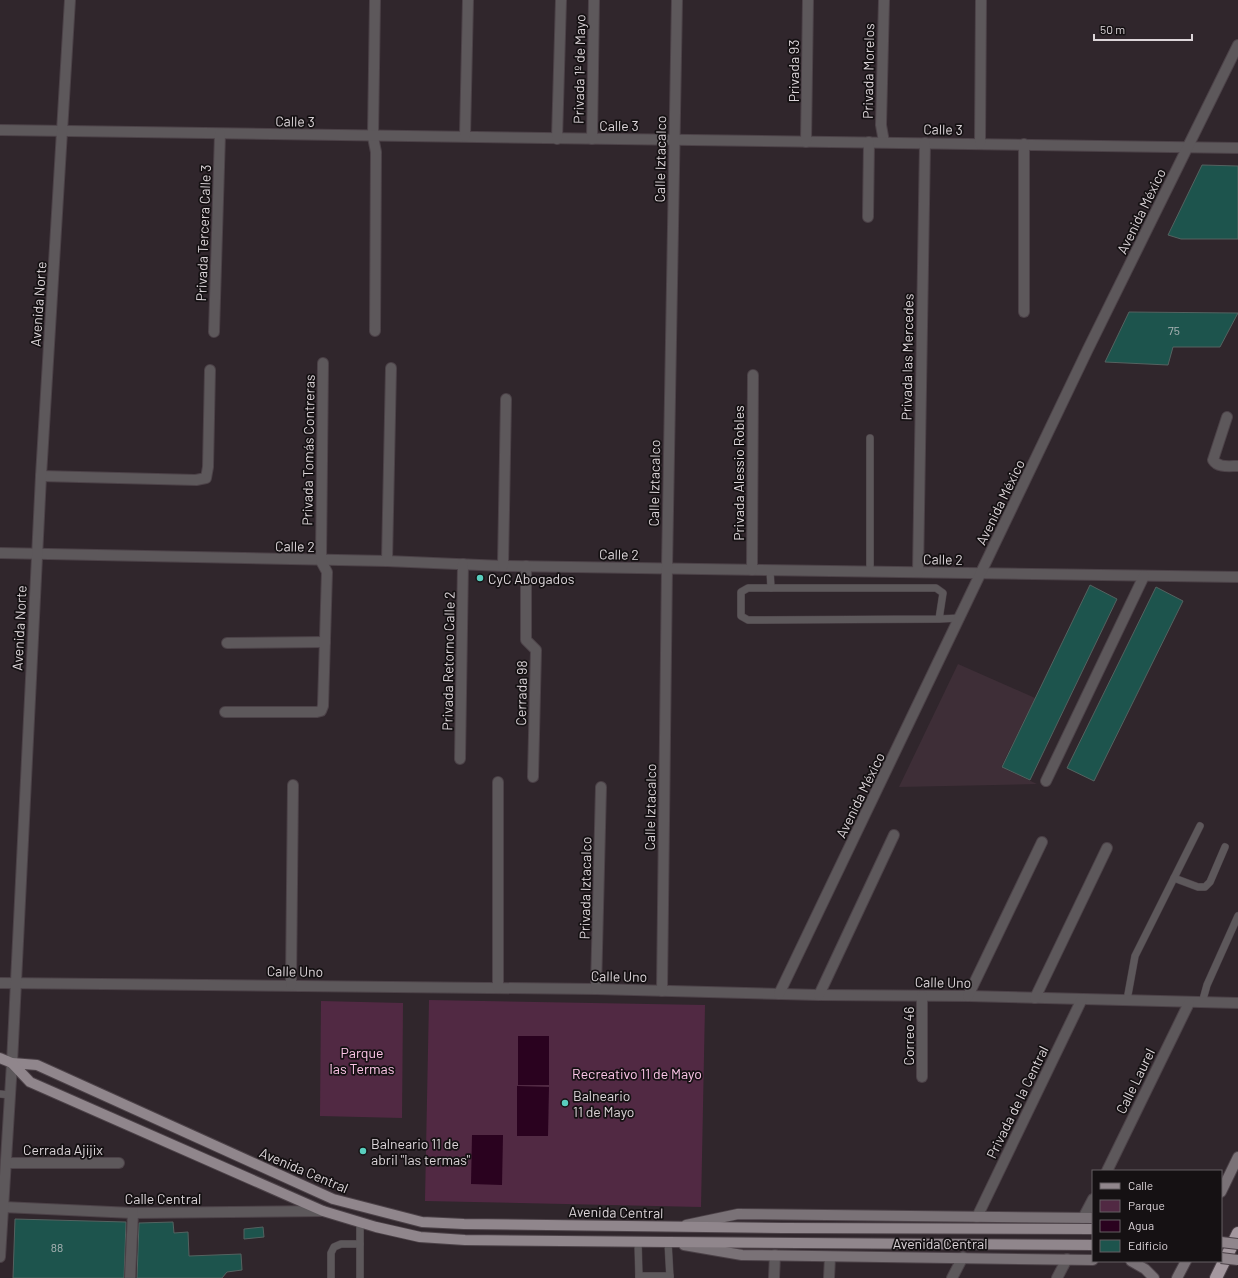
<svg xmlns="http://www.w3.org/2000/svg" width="1238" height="1278" viewBox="0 0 1238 1278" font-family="Barlow,sans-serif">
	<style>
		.built { fill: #3e2e37 }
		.green { fill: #512943 }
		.water { fill: #2a021f }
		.building { fill: #1d544d; stroke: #546260 }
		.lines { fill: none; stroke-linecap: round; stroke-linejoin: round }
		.lane-casing { stroke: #4c4248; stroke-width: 8 }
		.street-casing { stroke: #4c4248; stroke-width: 12 }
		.secondary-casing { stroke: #4c4248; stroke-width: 12 }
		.primary-casing { stroke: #4c4248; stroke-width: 12 }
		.highway-casing { stroke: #4c4248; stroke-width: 14 }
		.lane { stroke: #5d585b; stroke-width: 7 }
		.street { stroke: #5d585b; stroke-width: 10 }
		.secondary { stroke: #7a7277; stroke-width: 10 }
		.primary { stroke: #90868c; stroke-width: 10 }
		.highway { stroke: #a4989f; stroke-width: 12 }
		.primary-bridge-casing { stroke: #4c4248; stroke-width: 12; stroke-linecap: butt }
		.primary-bridge { stroke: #90868c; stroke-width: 10 }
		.poi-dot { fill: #59cebe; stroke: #151113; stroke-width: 1.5 }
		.labels { text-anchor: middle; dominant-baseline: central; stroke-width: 3.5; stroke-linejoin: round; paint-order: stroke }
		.number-label { font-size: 12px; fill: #acb5b6 }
		.street-label { font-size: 14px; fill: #dcd5d9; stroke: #151113 }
		.poi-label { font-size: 14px; fill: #dcd5d9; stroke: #151113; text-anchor: start }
		.park-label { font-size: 14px; fill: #fcc5e7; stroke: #151113 }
	</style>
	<rect width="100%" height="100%" fill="#30262c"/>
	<path class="built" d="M 958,664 L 1035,698 L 1001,767 L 1037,784 L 899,787 Z"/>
	<g class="green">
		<path d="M 429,1000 L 705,1005 L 701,1207 L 425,1201 Z"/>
		<path d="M 321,1001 L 403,1003 L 402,1118 L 320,1116 Z"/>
	</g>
	<g class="water">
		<rect x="518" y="1036" width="31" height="49"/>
		<path d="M 517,1086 L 549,1087 L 548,1136 L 517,1136 Z"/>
		<path d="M 472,1135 L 503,1135 L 502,1185 L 471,1184 Z"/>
	</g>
	<g class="building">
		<path d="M 1202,165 L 1238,166 L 1238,239 L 1181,239 L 1168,235 Z"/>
		<path d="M 1129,312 L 1238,313 L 1220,347 L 1173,347 L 1168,365 L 1105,362 Z"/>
		<path d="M 1090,585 L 1117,599 L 1030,780 L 1002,767 Z"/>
		<path d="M 1156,587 L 1183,601 L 1094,781 L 1067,768 Z"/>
		<path d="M 15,1219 L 126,1222 L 124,1278 L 13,1278 Z"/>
		<path d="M 173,1222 L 174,1233 L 188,1232 L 189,1256 L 241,1254 L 242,1270 L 227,1272 L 222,1278 L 137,1278 L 139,1223 Z"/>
		<path d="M 263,1227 L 264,1237 L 244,1239 L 244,1229 Z"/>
	</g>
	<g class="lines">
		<defs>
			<g id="lane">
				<path d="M 770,570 L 771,588"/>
				<path d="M 870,572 L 870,438"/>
				<path d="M 939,619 L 943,593 L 936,588 L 748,588 L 741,592 L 741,616 L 748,620 L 939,619 L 960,618"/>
				<path d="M 1174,878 L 1198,887 L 1205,887 L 1210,882 L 1225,847"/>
				<path d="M 1127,1000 L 1135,956 L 1200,826"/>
				<path d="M 1202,1003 L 1207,985 L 1238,916"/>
				<path d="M 0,1094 L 10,1095"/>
				<path d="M 638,1242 L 639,1278"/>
				<path d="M 668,1242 L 670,1278"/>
				<path d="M 639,1276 L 670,1276"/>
				<path d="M 331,1278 L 331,1253 L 334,1247 L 341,1244 L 360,1244"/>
				<path d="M 360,1278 L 360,1222"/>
			</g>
			<g id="street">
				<path d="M 375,0 L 373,137 L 376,152 L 375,331"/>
				<path d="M 884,0 L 881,125 L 884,142"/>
				<path d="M 0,130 L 1238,148"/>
				<path d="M 465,136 L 468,0"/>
				<path d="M 557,139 L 561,0"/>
				<path d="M 592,139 L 594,0"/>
				<path d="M 806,142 L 808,0"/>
				<path d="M 980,144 L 981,0"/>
				<path d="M 1024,144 L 1024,312"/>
				<path d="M 868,217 L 869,142"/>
				<path d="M 214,332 L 220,134"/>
				<path d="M 1227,417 L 1213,460 C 1218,468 1229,466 1238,466"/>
				<path d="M 41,476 L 196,480 L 206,478 L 208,467 L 210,370"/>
				<path d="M 0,553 L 387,561 L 503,566 L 1238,577"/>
				<path d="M 387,561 L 391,368"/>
				<path d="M 503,566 L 506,399"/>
				<path d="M 526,566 L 526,640 L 536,650 L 533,777"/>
				<path d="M 752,570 L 753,375"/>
				<path d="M 918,572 L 925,143"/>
				<path d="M 227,643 L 325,642"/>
				<path d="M 225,712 L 317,712 L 321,711 L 323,706 L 327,572 L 321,561 L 323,363"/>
				<path d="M 460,759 L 463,564"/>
				<path d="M 1046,781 L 1144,576"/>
				<path d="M 0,983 L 596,989 L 819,995 L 968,996 L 1238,1003"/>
				<path d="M 291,985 L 293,785"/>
				<path d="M 498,988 L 498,782"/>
				<path d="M 596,989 L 601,787"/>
				<path d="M 662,991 L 667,568 L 677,0"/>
				<path d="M 779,994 L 1088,349 L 1238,45"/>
				<path d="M 819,995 L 894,835"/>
				<path d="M 968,996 L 1042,842"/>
				<path d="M 1035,998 L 1107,848"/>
				<path d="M 922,1077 L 922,996"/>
				<path d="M 6,1163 L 119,1163"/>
				<path d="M 1107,1171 L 1189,1003"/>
				<path d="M 3,1207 L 133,1213 L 323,1211"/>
				<path d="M 977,1217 L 1082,999"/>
				<path d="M 1083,1218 L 1093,1199"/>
				<path d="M 0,1257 L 12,1063 L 41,476 L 70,0"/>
				<path d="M 130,1278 L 133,1213"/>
				<path d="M 774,1278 L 775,1255"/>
				<path d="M 829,1278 L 830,1257"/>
				<path d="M 952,1278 L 963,1257"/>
				<path d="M 1057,1278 L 1067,1259"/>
			</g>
			<g id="secondary">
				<path d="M 1221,1192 L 1238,1157"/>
				<path d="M 686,1225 L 738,1214 L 1093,1218"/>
				<path d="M 684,1245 L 742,1255 L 1093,1260"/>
				<path d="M 1131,1261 L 1145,1269 L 1154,1278"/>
				<path d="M 1177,1278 L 1186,1261"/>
			</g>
			<g id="primary">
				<path d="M 0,1058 L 12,1063 L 37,1065 L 333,1199 L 422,1222 L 464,1224 L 783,1228 L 1093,1229"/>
				<path d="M 12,1063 L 30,1082 L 323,1211 L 376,1227 L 420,1237 L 465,1240 L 668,1242 L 1093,1245"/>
			</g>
			<path id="highway" d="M 1216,1278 L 1238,1233"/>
		</defs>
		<use href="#lane" class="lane-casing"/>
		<use href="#street" class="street-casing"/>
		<use href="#secondary" class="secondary-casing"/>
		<use href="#primary" class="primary-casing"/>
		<use href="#highway" class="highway-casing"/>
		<use href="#lane" class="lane"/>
		<use href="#street" class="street"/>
		<use href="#secondary" class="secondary"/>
		<use href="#primary" class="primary"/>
		<use href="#highway" class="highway"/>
		<defs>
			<g id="primary-bridge">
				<path d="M 1221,1242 L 1238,1244"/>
				<path d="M 1221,1258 L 1238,1260"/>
			</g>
		</defs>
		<use href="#primary-bridge" class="primary-bridge-casing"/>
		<use href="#primary-bridge" class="primary-bridge"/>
	</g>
	<g class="poi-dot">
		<circle cx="480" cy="578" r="4"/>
		<circle cx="565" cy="1103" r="4"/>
		<circle cx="363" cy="1151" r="4"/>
	</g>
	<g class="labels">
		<g class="number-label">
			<text x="1174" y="330">75</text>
			<text x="57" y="1247">88</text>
		</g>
		<g class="street-label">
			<text transform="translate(579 69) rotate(-89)">Privada 1º de Mayo</text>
			<text transform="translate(793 71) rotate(-90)">Privada 93</text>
			<text transform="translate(868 71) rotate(-89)">Privada Morelos</text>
			<text transform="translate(295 121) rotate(1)">Calle 3</text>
			<text x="619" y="125">Calle 3</text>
			<text transform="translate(943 129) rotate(1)">Calle 3</text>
			<text transform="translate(660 159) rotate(-89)">Calle Iztacalco</text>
			<text transform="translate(1141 211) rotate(-64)">Avenida México</text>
			<text transform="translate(203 233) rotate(-88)">Privada Tercera Calle 3</text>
			<text transform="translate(38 304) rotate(-86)">Avenida Norte</text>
			<text transform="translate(907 357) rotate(-89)">Privada las Mercedes</text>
			<text transform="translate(308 450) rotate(-89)">Privada Tomás Contreras</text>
			<text transform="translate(738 473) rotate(-90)">Privada Alessio Robles</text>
			<text transform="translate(654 483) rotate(-89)">Calle Iztacalco</text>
			<text transform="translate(1000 502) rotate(-64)">Avenida México</text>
			<text transform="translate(295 546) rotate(1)">Calle 2</text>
			<text transform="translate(619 554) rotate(1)">Calle 2</text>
			<text transform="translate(943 559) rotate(1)">Calle 2</text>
			<text transform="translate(19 628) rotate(-87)">Avenida Norte</text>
			<text transform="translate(448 661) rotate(-89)">Privada Retorno Calle 2</text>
			<text transform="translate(521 693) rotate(-89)">Cerrada 98</text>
			<text transform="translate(860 795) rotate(-64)">Avenida México</text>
			<text transform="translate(650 807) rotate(-89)">Calle Iztacalco</text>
			<text transform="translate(585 888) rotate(-89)">Privada Iztacalco</text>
			<text transform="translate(295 971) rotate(1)">Calle Uno</text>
			<text transform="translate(619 976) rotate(1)">Calle Uno</text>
			<text transform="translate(943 982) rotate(1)">Calle Uno</text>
			<text transform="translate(908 1036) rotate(-90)">Correo 46</text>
			<text transform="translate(1135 1081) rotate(-64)">Calle Laurel</text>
			<text transform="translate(1017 1102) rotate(-64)">Privada de la Central</text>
			<text x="63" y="1149">Cerrada Ajijix</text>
			<text transform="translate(304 1170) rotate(23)">Avenida Central</text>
			<text x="163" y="1198">Calle Central</text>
			<text transform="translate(616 1212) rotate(1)">Avenida Central</text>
			<text x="940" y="1243">Avenida Central</text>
		</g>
		<g class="poi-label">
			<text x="488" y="578">CyC Abogados</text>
			<text x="573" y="1095">Balneario<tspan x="573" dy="16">11 de Mayo</tspan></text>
			<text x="371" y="1143">Balneario 11 de<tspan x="371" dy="16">abril "las termas"</tspan></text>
		</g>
		<g class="park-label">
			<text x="362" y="1052">Parque<tspan x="362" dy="16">las Termas</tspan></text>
			<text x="637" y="1073">Recreativo 11 de Mayo</text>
		</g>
	</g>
	<rect x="1092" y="1170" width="130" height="92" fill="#151113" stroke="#655f62"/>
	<rect x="1100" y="1183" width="20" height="6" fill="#90868c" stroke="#655f62"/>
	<text x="1128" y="1190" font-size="12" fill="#dcd5d9">Calle</text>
	<rect x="1100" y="1200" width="20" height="12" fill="#512943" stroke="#655f62"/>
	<text x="1128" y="1210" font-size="12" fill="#dcd5d9">Parque</text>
	<rect x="1100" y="1220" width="20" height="12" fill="#2a021f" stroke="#655f62"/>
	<text x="1128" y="1230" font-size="12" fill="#dcd5d9">Agua</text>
	<rect x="1100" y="1240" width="20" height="12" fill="#1d544d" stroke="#655f62"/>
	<text x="1128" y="1250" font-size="12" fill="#dcd5d9">Edificio</text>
	<path d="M1094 34v6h98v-6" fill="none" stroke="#dcd5d9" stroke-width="2"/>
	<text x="1100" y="34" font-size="12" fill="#dcd5d9" stroke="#151113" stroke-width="3" paint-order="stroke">50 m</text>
</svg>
